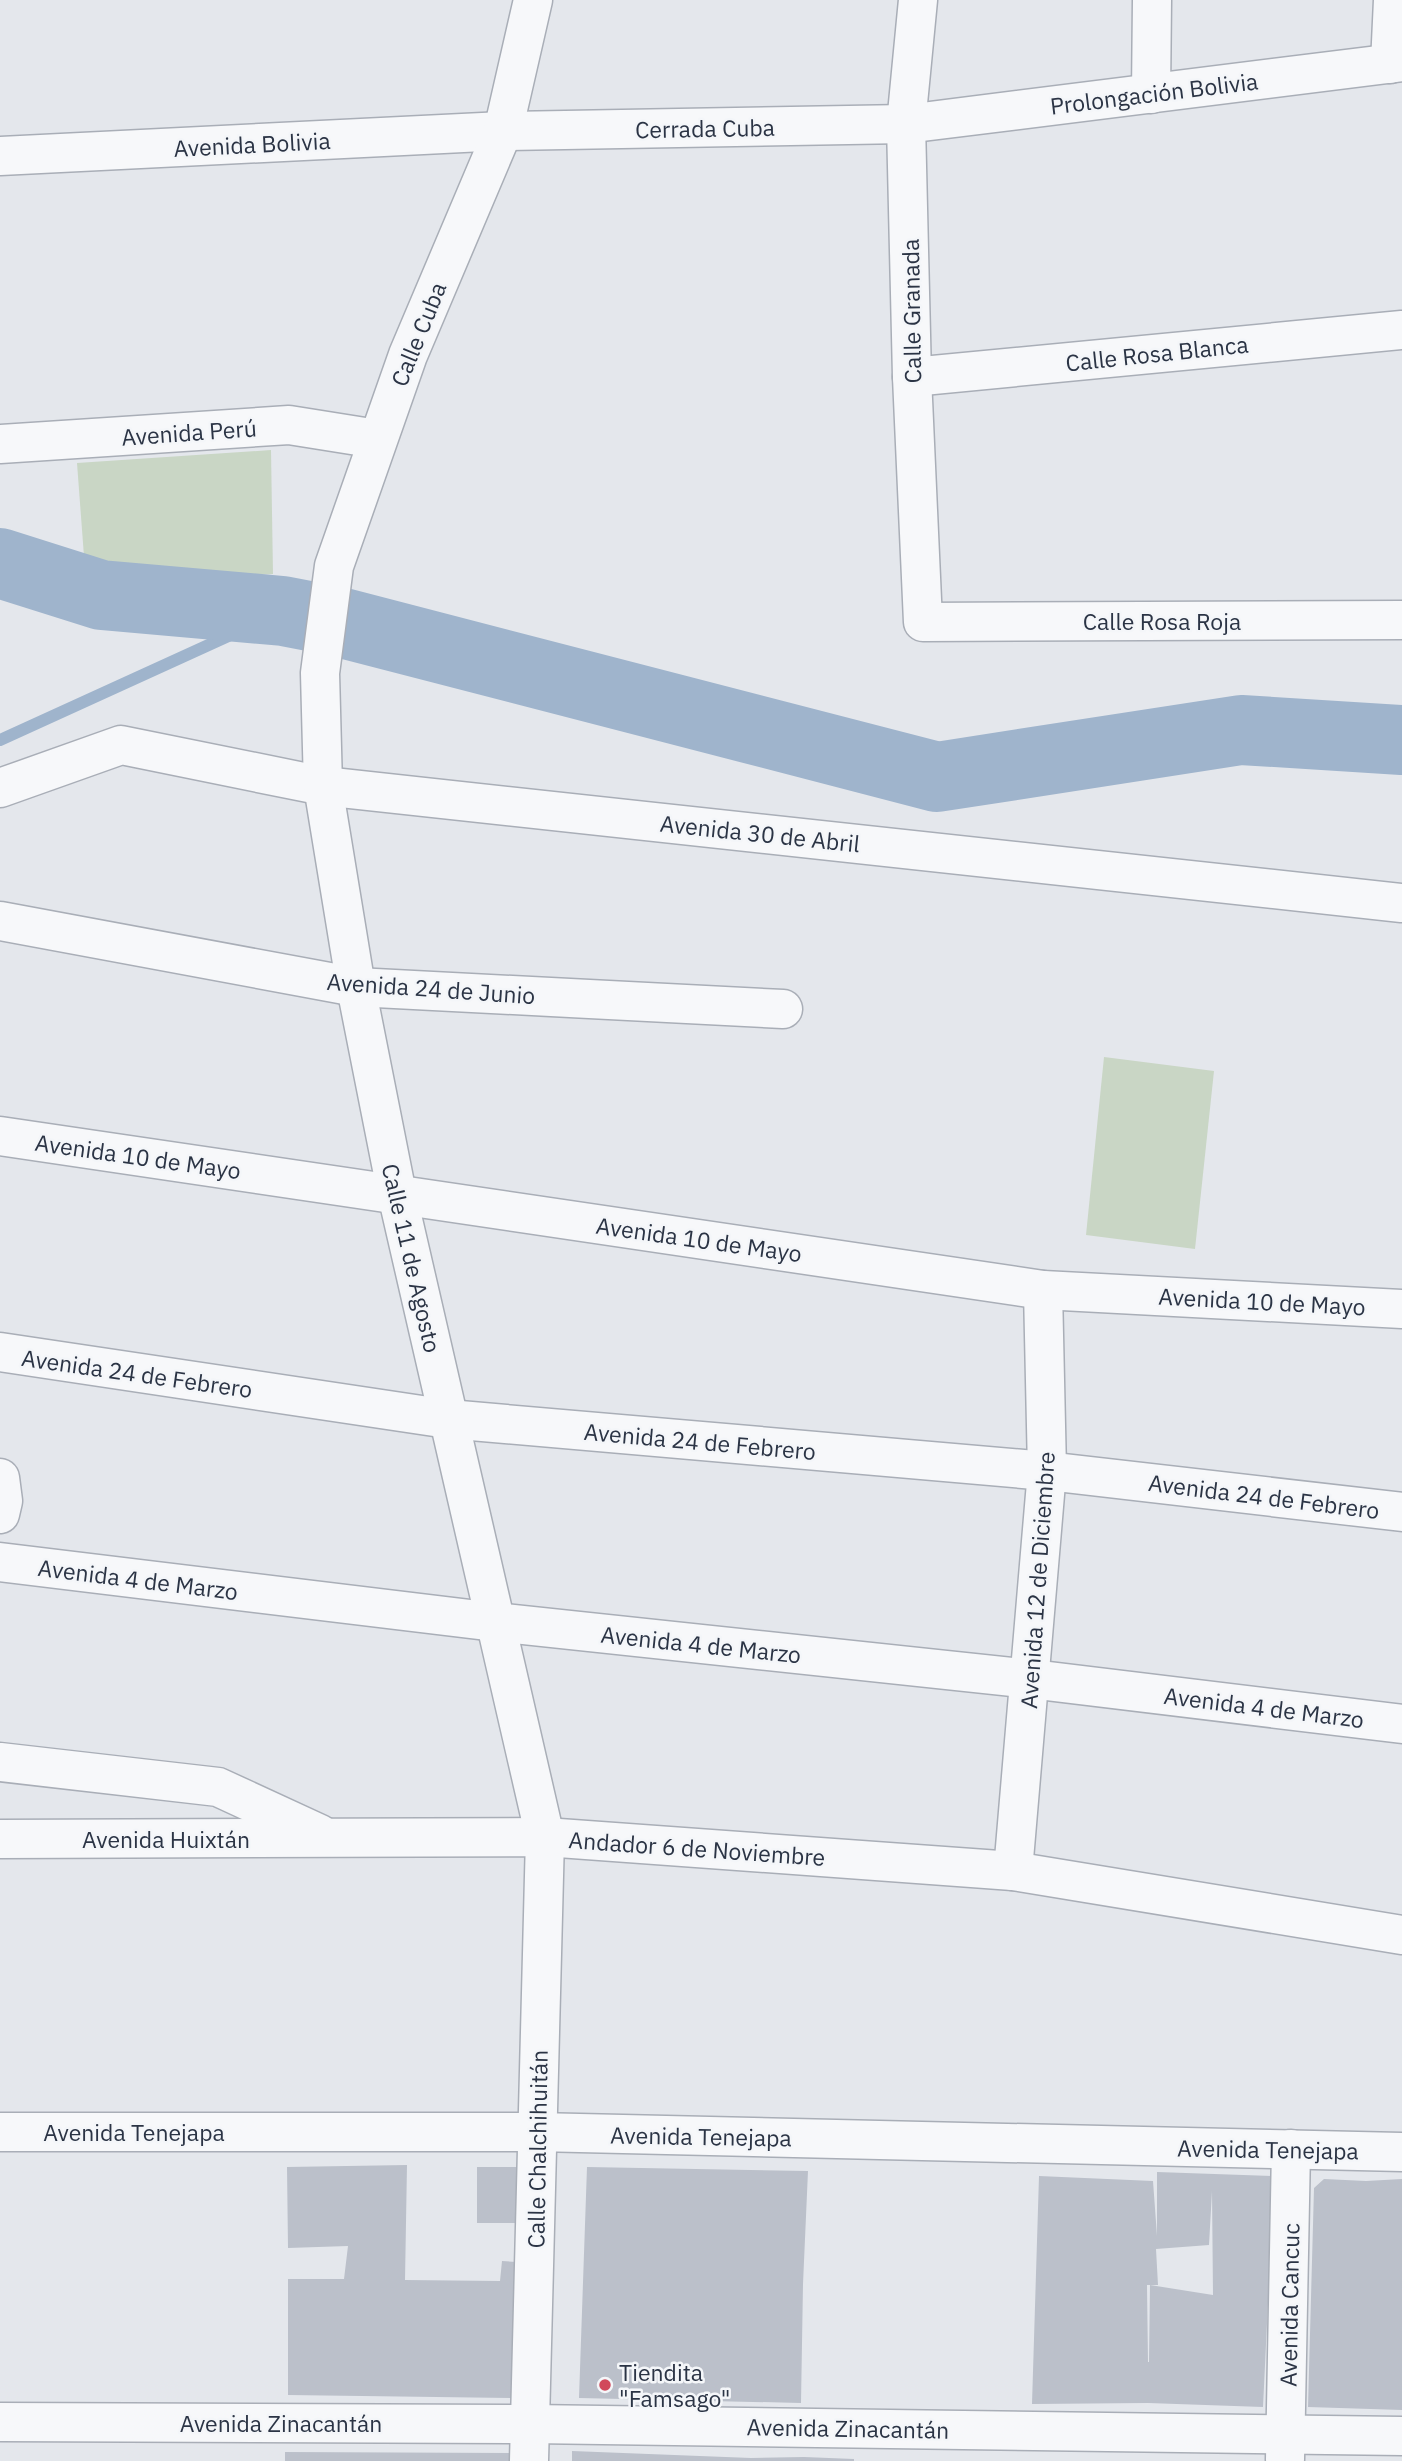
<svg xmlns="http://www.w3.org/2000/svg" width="1402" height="2461" viewBox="0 0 1402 2461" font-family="'IBM Plex Sans',sans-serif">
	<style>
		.green { fill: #c9d6c5 }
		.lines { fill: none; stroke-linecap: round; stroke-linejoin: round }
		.stream { stroke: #9fb4cc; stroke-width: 12 }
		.river { stroke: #9fb4cc; stroke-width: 70 }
		.building { fill: #bbc0ca; fill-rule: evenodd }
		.minor-casing { stroke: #a9aeb7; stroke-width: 41 }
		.minor { stroke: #f7f8fa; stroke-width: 38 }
		.poi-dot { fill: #d1495b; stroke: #f4f6f9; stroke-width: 2.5 }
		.labels { text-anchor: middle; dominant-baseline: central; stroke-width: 5; stroke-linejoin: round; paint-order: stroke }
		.street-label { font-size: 23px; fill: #2b3445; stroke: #f4f6f9 }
		.poi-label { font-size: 23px; fill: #2b3445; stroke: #f4f6f9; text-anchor: start }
	</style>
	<rect width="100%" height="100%" fill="#e4e7ec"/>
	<g class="green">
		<path d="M 271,450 L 273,574 L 86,583 L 77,463 Z"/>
		<path d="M 1104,1057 L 1214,1071 L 1195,1249 L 1086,1235 Z"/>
	</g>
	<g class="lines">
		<path class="stream" d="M 0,740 L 283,611"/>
		<path class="river" d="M 0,563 L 101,595 L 283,611 L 335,621 L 937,777 L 1241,730 L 1402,740"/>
	</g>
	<g class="building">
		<path d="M 407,2165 L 405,2280 L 500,2281 L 502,2261 L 517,2262 L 514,2398 L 288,2395 L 288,2279 L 344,2279 L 348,2246 L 288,2248 L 287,2167 Z"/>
		<rect x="477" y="2167" width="45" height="56"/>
		<path d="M 587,2167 L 808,2171 L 803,2284 L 801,2403 L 579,2398 Z"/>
		<path d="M 1157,2172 L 1274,2176 L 1263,2407 L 1148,2403 L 1032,2404 L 1039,2176 L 1153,2181 L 1157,2236 ZM 1212,2191 L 1213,2295 L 1150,2285 L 1158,2285 L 1156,2249 L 1209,2245 ZM 1147,2285 L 1150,2285 L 1149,2362 L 1148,2362 Z"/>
		<path d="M 1324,2179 L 1366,2181 L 1402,2179 L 1402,2410 L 1308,2407 L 1314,2188 Z"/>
		<path d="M 572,2451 L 751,2458 L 804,2457 L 854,2459 L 854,2461 L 572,2461 Z"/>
		<path d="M 285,2452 L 517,2453 L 517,2461 L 285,2461 Z"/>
	</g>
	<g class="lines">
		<defs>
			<g id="minor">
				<path d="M 918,0 L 906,124 L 912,377 L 923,622 L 1402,620"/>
				<path d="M 1390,64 L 1393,0"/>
				<path d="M 1151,94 L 1152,0"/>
				<path d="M 0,156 L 503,131 L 906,124 L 1402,62"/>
				<path d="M 912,377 L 1402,330"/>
				<path d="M 0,444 L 289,425 L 377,439"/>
				<path d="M 0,788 L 121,745 L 323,786 L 1402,903"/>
				<path d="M 0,921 L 356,987 L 783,1009"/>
				<path d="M 0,1136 L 1043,1290 L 1402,1309"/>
				<path d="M 0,1352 L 448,1419 L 1047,1471 L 1402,1512"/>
				<path d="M 0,1478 L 3,1501 L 0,1514"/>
				<path d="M 0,1562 L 495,1622 L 1031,1679 L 1402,1724"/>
				<path d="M 0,1762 L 218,1787 L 320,1834"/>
				<path d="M 0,1839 L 545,1837 L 1013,1871 L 1402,1935"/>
				<path d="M 1013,1871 L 1047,1471 L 1043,1290"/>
				<path d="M 0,2132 L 536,2132 L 1402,2152"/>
				<path d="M 0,2422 L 530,2424 L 1402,2436"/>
				<path d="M 1285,2459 L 1291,2149"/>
				<path d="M 529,2461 L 545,1837 L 397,1194 L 356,987 L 323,786 L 320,673 L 334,566 L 408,355 L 503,131 L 533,0"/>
			</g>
		</defs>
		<use href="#minor" class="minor-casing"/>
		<use href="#minor" class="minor"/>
	</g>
	<circle class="poi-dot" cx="605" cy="2385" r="7"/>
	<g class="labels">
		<g class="street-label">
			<text transform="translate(1154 93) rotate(-7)">Prolongación Bolivia</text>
			<text transform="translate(705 128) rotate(-1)">Cerrada Cuba</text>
			<text transform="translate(252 144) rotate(-3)">Avenida Bolivia</text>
			<text transform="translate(911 311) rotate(-91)">Calle Granada</text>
			<text transform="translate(418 334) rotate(-68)">Calle Cuba</text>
			<text transform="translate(1157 353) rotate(-6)">Calle Rosa Blanca</text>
			<text transform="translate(189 432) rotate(-4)">Avenida Perú</text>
			<text x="1162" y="621">Calle Rosa Roja</text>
			<text transform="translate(760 833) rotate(6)">Avenida 30 de Abril</text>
			<text transform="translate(431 988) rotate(4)">Avenida 24 de Junio</text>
			<text transform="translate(138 1156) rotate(8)">Avenida 10 de Mayo</text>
			<text transform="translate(699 1239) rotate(8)">Avenida 10 de Mayo</text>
			<text transform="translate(412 1258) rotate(77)">Calle 11 de Agosto</text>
			<text transform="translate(1262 1301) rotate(3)">Avenida 10 de Mayo</text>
			<text transform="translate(137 1373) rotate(8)">Avenida 24 de Febrero</text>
			<text transform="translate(700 1441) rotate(5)">Avenida 24 de Febrero</text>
			<text transform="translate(1264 1496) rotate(7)">Avenida 24 de Febrero</text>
			<text transform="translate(138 1579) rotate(7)">Avenida 4 de Marzo</text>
			<text transform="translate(1037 1580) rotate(-86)">Avenida 12 de Diciembre</text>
			<text transform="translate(701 1644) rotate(6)">Avenida 4 de Marzo</text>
			<text transform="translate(1264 1707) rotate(7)">Avenida 4 de Marzo</text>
			<text x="166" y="1839">Avenida Huixtán</text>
			<text transform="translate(697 1848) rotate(4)">Andador 6 de Noviembre</text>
			<text x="134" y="2132">Avenida Tenejapa</text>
			<text transform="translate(701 2136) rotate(1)">Avenida Tenejapa</text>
			<text transform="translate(537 2149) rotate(-89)">Calle Chalchihuitán</text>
			<text transform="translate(1268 2149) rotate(1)">Avenida Tenejapa</text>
			<text transform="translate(1289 2305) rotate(-89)">Avenida Cancuc</text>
			<text x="281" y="2423">Avenida Zinacantán</text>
			<text transform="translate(848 2428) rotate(1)">Avenida Zinacantán</text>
		</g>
		<g class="poi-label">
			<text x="619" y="2372">Tiendita<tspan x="619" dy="26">"Famsago"</tspan></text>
		</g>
	</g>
</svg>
